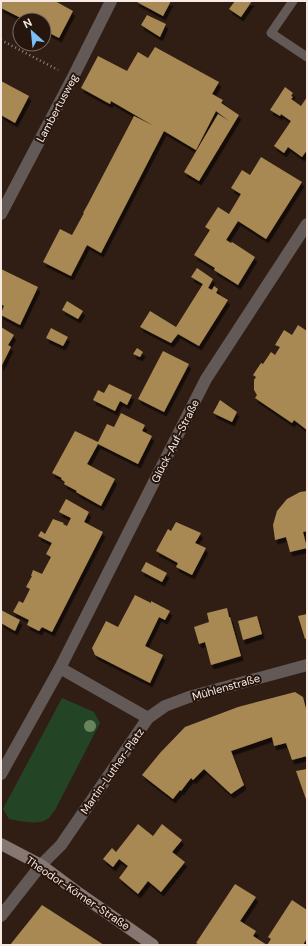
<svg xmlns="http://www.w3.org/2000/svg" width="308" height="946" viewBox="0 0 308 946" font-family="'DM Sans',sans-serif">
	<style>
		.green { fill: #234526 }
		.building { fill: #a98952; filter: url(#shadow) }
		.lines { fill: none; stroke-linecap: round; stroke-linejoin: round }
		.path { stroke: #96877f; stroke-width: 2.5; stroke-dasharray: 1 3; stroke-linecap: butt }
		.lane { stroke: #635956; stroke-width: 9 }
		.street { stroke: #635956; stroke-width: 12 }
		.secondary { stroke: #877773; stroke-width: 12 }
		.tree { fill: #67855d }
		.labels { text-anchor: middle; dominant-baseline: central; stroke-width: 4; stroke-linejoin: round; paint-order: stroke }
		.street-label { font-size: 11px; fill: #f7eae4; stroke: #26150c }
	</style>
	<defs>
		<filter id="shadow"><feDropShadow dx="2.5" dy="4.5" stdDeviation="0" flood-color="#0009"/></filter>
	</defs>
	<rect width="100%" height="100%" fill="#301e15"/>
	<path class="green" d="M 62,698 L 94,712 L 100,723 L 55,810 C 53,812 51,816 49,818 C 39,826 20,821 9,819 L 3,809 Z"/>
	<g class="building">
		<path d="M 1,1 L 55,1 L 73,11 L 59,38 L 44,30 L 44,20 L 25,20 L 1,8 Z"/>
		<path d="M 135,1 L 171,1 L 163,16 Z"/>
		<path d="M 235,1 L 252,1 L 241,17 L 229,9 Z"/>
		<path d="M 147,15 L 166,24 L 160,37 L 141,25 Z"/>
		<path d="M 155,47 L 219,82 L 212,94 L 223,100 L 221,103 L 239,115 L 199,181 L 184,172 L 218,114 L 229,121 L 216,111 L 196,150 L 164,131 L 101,253 L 87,245 L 71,276 L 43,262 L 60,229 L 72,235 L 84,213 L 83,213 L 88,204 L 134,116 L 154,126 L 111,101 L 110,104 L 81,88 L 98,56 L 127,71 L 138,52 L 148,58 Z"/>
		<path d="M 1,81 L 29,96 L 15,123 L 1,115 Z"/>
		<path d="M 285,87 L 293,93 L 291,96 L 293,97 L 291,99 L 301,106 L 307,97 L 307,150 L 302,157 L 288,147 L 284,153 L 274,146 L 291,121 L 281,114 L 280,116 L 270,110 Z"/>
		<path d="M 261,157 L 302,182 L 266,239 L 238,221 L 226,240 L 231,243 L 232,242 L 255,257 L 238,285 L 214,270 L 215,268 L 194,255 L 210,230 L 205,227 L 218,207 L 229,214 L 241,194 L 231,188 L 242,170 L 250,175 Z"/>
		<path d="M 197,268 L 213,279 L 208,288 L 212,290 L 214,286 L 218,289 L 216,293 L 228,300 L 199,346 L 178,334 L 171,343 L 140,327 L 150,311 L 176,327 L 203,284 L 191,277 Z"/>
		<path d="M 1,269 L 38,287 L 20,325 L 1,315 L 1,313 L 4,306 L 1,304 Z"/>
		<path d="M 67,301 L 83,311 L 78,319 L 62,310 Z"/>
		<path d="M 298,325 L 307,331 L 307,430 L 294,420 L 292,423 L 255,398 L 257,395 L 254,390 L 254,380 L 256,377 L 253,375 L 261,363 L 263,364 L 271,352 L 275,355 L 280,347 L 275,345 L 284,330 L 292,335 Z"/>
		<path d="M 1,327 L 14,335 L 8,345 L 11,347 L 1,367 Z"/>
		<path d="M 51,328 L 68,337 L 63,346 L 46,338 Z"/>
		<path d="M 137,348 L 143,352 L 140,357 L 133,354 Z"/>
		<path d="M 163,351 L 189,364 L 164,412 L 138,399 Z"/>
		<path d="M 109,384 L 132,395 L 127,405 L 120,401 L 115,411 L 93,400 L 98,390 L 104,393 Z"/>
		<path d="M 220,400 L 237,412 L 232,422 L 213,413 Z"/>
		<path d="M 121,413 L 145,425 L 142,431 L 152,436 L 138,464 L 98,444 L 87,464 L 115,479 L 101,506 L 76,492 L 77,491 L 64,484 L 65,482 L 61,479 L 62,478 L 52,473 L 75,431 L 98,442 L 107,424 L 114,427 Z"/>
		<path d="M 307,491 L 307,531 L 303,532 L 307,548 L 290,552 L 286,537 L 275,540 L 273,525 L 277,511 L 287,499 L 300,492 Z"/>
		<path d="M 66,499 L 89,512 L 84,522 L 103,532 L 52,632 L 42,627 L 39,631 L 27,625 L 29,620 L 13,612 L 19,601 L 23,603 L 30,589 L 26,587 L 32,576 L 31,576 L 33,570 L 42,574 L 51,557 L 46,554 L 52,543 L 38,536 L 41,531 L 45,534 L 53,519 L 64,523 L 63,524 L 67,526 L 71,518 L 59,512 Z"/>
		<path d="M 176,522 L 201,533 L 195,543 L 206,548 L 192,575 L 176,567 L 178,563 L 156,551 L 168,529 L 171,531 Z"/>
		<path d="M 146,562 L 167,573 L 162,582 L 141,571 Z"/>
		<path d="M 135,595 L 151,603 L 151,601 L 170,611 L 165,620 L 159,617 L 145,646 L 163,655 L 150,683 L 95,655 L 92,648 L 106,621 L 118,627 Z"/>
		<path d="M 227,608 L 229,617 L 230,617 L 241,656 L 211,665 L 205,642 L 199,644 L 194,627 L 209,622 L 207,613 Z"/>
		<path d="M 1,610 L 20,620 L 15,631 L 1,623 Z"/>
		<path d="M 307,614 L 307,638 L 305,639 L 298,616 Z"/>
		<path d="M 257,616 L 262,634 L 243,640 L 238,621 Z"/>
		<path d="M 295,692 L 303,697 L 307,713 L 307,756 L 292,760 L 286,743 L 274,746 L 272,737 L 231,751 L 244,785 L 231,794 L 204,769 L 193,780 L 191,778 L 181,791 L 180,790 L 173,799 L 142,775 L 160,753 L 185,727 L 238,707 Z"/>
		<path d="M 307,769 L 307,802 L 296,771 Z"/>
		<path d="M 138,824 L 153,836 L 162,824 L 182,840 L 172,852 L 185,862 L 161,892 L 148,881 L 138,894 L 119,878 L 128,866 L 119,859 L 113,867 L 103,859 L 112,848 L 116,852 Z"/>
		<path d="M 235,884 L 256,897 L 240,921 L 256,931 L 253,936 L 267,945 L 271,939 L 268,937 L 292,900 L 307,910 L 307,938 L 303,945 L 200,945 L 196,943 Z"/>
		<path d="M 42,905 L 104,945 L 10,945 Z"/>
	</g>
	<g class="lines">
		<path class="path" d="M 1,40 L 58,70"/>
		<path class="lane" d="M 293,1 L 271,33 L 307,57"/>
		<g class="street">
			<path d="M 1,214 L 73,77 L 111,1"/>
			<path d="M 148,718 L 165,706 L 189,697 L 307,665"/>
			<path d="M 1,774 L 60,668 L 206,379 L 307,224"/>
			<path d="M 1,916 L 41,865 L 61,845 L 148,718 L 60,668"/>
		</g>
		<path class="secondary" d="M 1,844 L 41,865 L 80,894 L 153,945"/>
	</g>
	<circle class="tree" cx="90" cy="726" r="6"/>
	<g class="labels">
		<g class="street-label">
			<text transform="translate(57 108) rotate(-62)">Lambertusweg</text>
			<text transform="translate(175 441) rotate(-63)">Glück-Auf-Straße</text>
			<text transform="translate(226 687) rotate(-16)">Mühlenstraße</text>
			<text transform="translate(112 771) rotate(-55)">Martin-Luther-Platz</text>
			<text transform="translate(78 893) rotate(34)">Theodor-Körner-Straße</text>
		</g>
	</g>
	<rect width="308" height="946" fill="none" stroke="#f7eae4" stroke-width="4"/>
	<g transform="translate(32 32) rotate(333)"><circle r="19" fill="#26150c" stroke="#7a6a62"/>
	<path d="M0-3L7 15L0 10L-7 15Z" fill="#7abff8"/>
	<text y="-6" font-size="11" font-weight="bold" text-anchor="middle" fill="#f7eae4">N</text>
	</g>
</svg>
